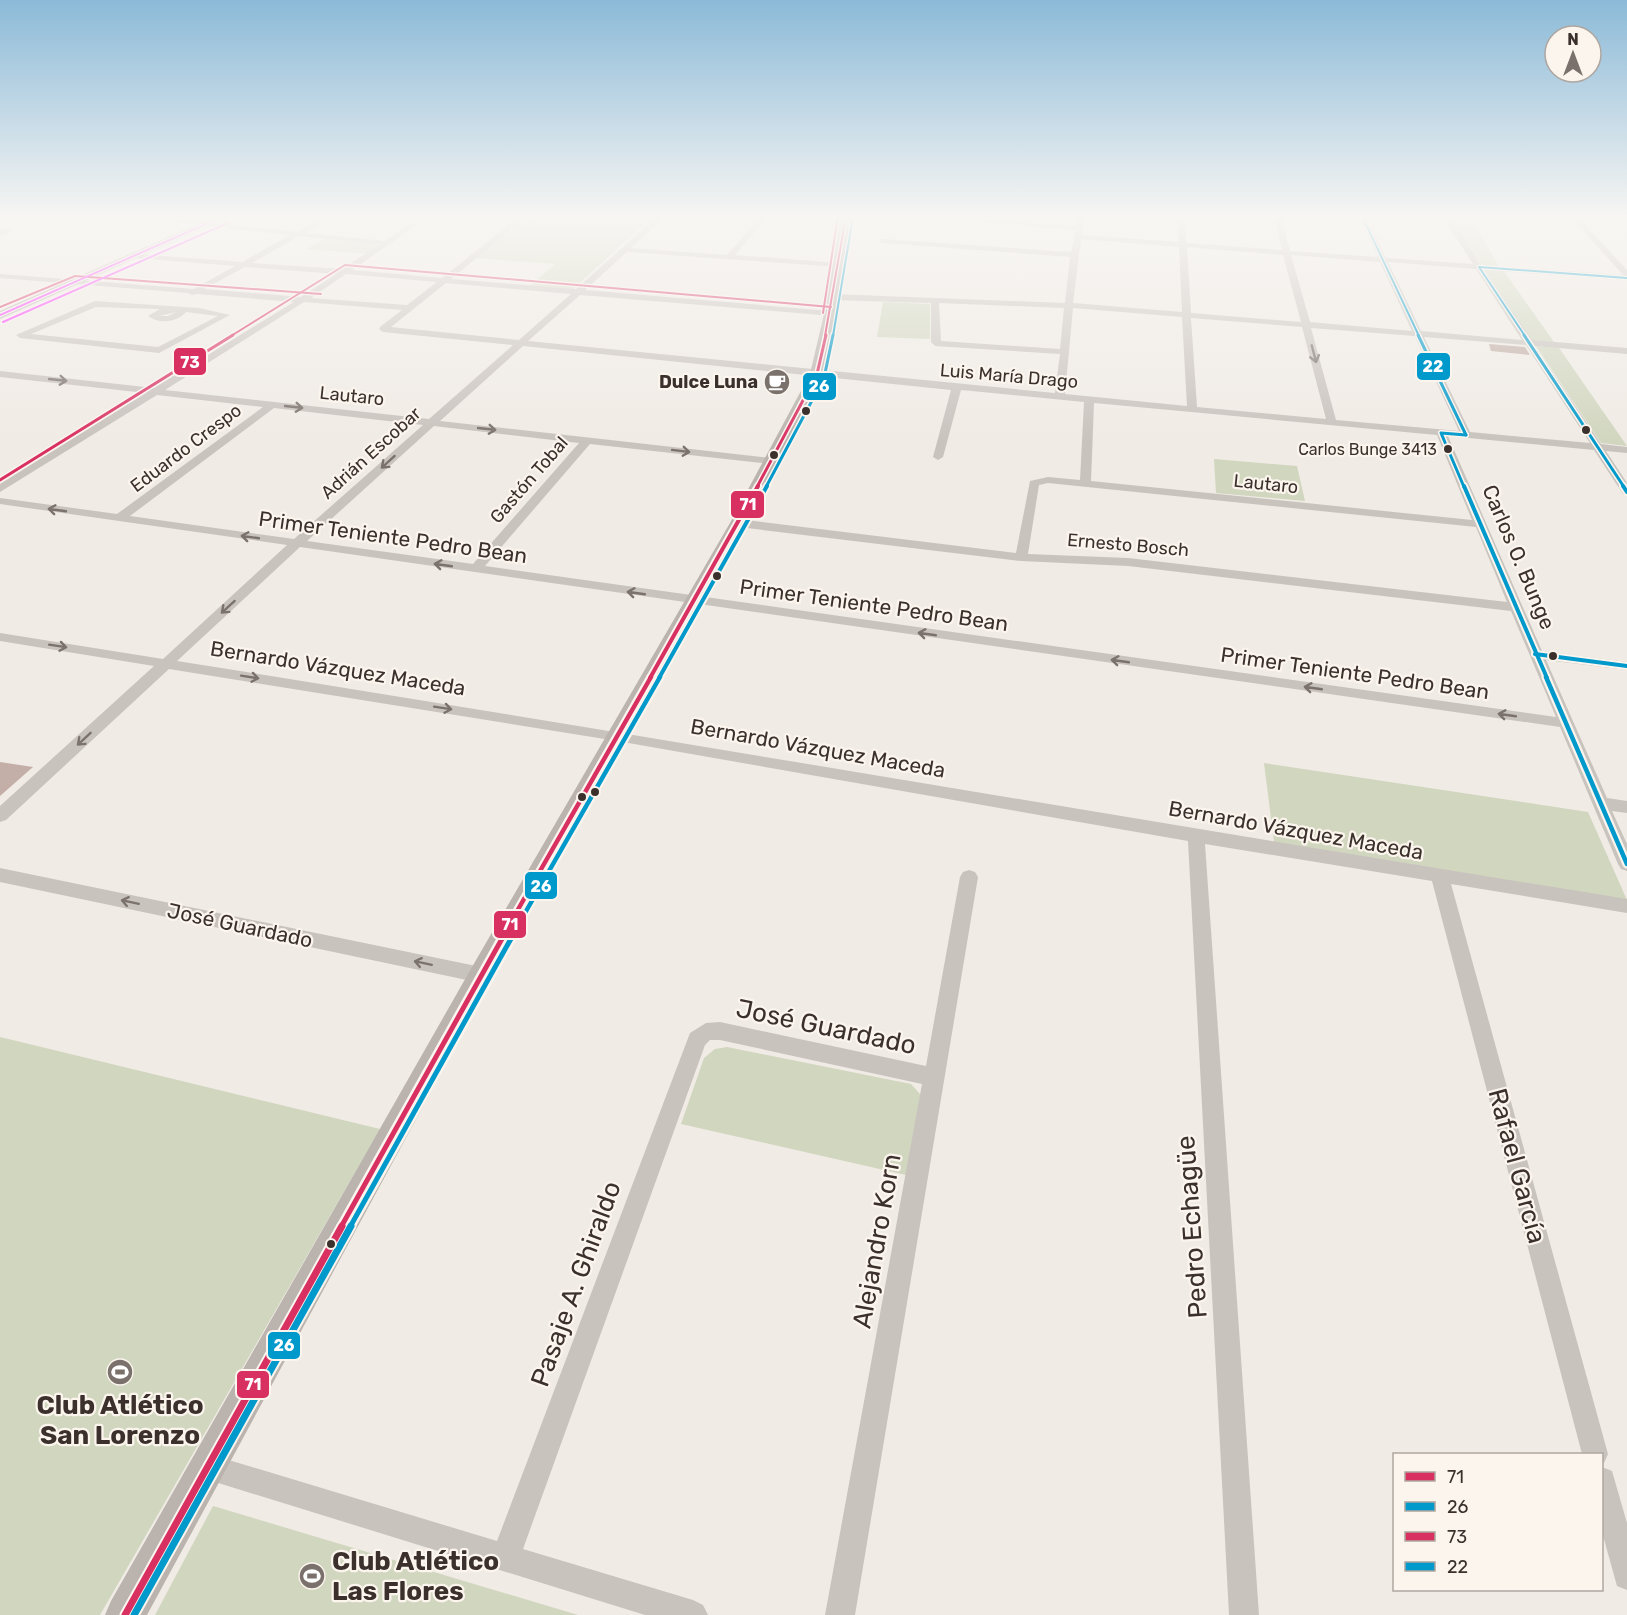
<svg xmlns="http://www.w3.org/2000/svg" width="1627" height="1615" viewBox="0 0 1627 1615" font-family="Rubik,sans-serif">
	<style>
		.green { fill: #d1d6bf }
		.building { fill: #c3afa7 }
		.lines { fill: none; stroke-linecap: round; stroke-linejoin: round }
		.minor { fill: #c9c3be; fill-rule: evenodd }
		.secondary { fill: #bab3ae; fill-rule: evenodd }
		.bus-1-far5-casing { stroke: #fbf5ee; stroke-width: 4.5 }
		.bus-1-far4-casing { stroke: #fbf5ee; stroke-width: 6 }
		.bus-1-far3-casing { stroke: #fbf5ee; stroke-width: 8 }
		.bus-1-far2-casing { stroke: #fbf5ee; stroke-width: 9 }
		.bus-1-far1-casing { stroke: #fbf5ee; stroke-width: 10 }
		.bus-1-casing { stroke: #fbf5ee; stroke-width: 11 }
		.bus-2-far5-casing { stroke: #fbf5ee; stroke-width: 4.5 }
		.bus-2-far4-casing { stroke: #fbf5ee; stroke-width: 6 }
		.bus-2-far3-casing { stroke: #fbf5ee; stroke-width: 8 }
		.bus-2-far2-casing { stroke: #fbf5ee; stroke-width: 9 }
		.bus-2-far1-casing { stroke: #fbf5ee; stroke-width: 10 }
		.bus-2-casing { stroke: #fbf5ee; stroke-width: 11 }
		.bus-3-far1-casing { stroke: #fbf5ee; stroke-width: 4.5 }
		.bus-3-casing { stroke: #fbf5ee; stroke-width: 6 }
		.bus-4-far3-casing { stroke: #fbf5ee; stroke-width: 4.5 }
		.bus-4-far2-casing { stroke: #fbf5ee; stroke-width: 6 }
		.bus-4-far1-casing { stroke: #fbf5ee; stroke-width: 8 }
		.bus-4-casing { stroke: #fbf5ee; stroke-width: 9 }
		.bus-5-casing { stroke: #fbf5ee; stroke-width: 4.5 }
		.bus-6-casing { stroke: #fbf5ee; stroke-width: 4.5 }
		.bus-1-far5 { stroke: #d93062; stroke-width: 2 }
		.bus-1-far4 { stroke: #d93062; stroke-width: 3 }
		.bus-1-far3 { stroke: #d93062; stroke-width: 4 }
		.bus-1-far2 { stroke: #d93062; stroke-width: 4.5 }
		.bus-1-far1 { stroke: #d93062; stroke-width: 5 }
		.bus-1 { stroke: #d93062; stroke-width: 7 }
		.bus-2-far5 { stroke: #0099cb; stroke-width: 2 }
		.bus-2-far4 { stroke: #0099cb; stroke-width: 3 }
		.bus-2-far3 { stroke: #0099cb; stroke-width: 4 }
		.bus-2-far2 { stroke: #0099cb; stroke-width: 4.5 }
		.bus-2-far1 { stroke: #0099cb; stroke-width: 5 }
		.bus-2 { stroke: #0099cb; stroke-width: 7 }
		.bus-3-far1 { stroke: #d93062; stroke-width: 2 }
		.bus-3 { stroke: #d93062; stroke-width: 3 }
		.bus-4-far3 { stroke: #0099cb; stroke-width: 2 }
		.bus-4-far2 { stroke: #0099cb; stroke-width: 3 }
		.bus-4-far1 { stroke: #0099cb; stroke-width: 4 }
		.bus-4 { stroke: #0099cb; stroke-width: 4.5 }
		.bus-5 { stroke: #fe27ff; stroke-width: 2 }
		.bus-6 { stroke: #fe27ff; stroke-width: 2 }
		.oneway { stroke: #7b726d }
		.bus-dot { fill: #3b302b; stroke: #fbf5ee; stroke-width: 2 }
		.labels { text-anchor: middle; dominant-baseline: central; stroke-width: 4.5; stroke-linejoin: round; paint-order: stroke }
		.far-bus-label { font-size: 16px; fill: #3b302b; stroke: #fbf5ee; text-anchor: end }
		.far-street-label { font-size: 18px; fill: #3b302b; stroke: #fbf5ee }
		.far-poi-label { font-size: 18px; font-weight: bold; fill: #3b302b; stroke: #fbf5ee; text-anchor: end }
		.street-label { font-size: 21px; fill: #3b302b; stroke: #fbf5ee }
		.near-street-label { font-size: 26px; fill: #3b302b; stroke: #fbf5ee }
		.near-poi-label { font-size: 26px; font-weight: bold; fill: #3b302b; stroke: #fbf5ee }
		.line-badge { stroke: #fbf5ee; stroke-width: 2 }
		.badge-label { font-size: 16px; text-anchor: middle; font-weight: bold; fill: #fff }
	</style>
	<rect width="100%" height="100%" fill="#f0ebe5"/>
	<g class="green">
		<path d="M 532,216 L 653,216 L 573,289 L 531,285 L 555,264 L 474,258 Z"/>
		<path d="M 1447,216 L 1471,217 L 1499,267 L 1483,266 Z"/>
		<path d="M 324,239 L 387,243 L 370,254 L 306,249 Z"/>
		<path d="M 1483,268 L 1503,270 L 1554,342 L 1531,340 Z"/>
		<path d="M 883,302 L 930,304 L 930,339 L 877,337 Z"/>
		<path d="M 1536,346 L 1559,348 L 1627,446 L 1601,443 Z"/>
		<path d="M 1214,459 L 1297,466 L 1305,501 L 1216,493 Z"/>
		<path d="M 1264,763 L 1588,812 L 1627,900 L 1274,842 Z"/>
		<path d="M 0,1037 L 380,1129 L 100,1615 L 0,1615 Z"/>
		<path d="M 727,1047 L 911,1084 L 920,1094 L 920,1106 L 906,1175 L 681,1124 L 704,1058 L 715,1049 Z"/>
		<path d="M 213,1506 L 578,1615 L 155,1615 Z"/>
	</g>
	<g class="building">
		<path d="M 1489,344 L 1525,347 L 1530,355 L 1491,351 Z"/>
		<path d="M 0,762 L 33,767 L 0,796 Z"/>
	</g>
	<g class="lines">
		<g class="minor">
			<path d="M 116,216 L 144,216 L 297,232 L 324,216 L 333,216 L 306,233 L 385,241 L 422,216 L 430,216 L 352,270 L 442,278 L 520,216 L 528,216 L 451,279 L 576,289 L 658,216 L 666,216 L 631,248 L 727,255 L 761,216 L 768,216 L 735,255 L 838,263 L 842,265 L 838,267 L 627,252 L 585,290 L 830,311 L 834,314 L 833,316 L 580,295 L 528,341 L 1055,393 L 1060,354 L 935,346 L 931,342 L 931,303 L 833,300 L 829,297 L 833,294 L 1065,303 L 1070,257 L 883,243 L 879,241 L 883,239 L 1071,252 L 1076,230 L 905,216 L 945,216 L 1076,226 L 1078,216 L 1085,216 L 1082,235 L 1179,242 L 1177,216 L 1185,216 L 1186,243 L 1282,250 L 1274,216 L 1281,216 L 1290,251 L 1378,257 L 1359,216 L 1366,216 L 1386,258 L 1473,264 L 1442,216 L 1449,216 L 1481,265 L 1623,275 L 1570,216 L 1577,216 L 1627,270 L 1627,280 L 1484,270 L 1532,340 L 1627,348 L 1627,354 L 1535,346 L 1601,444 L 1627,447 L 1627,453 L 1606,451 L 1627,483 L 1627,495 L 1623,494 L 1594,450 L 1448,436 L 1542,651 L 1627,662 L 1627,670 L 1546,660 L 1607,798 L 1627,801 L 1627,813 L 1612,811 L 1627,844 L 1627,871 L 1621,869 L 1618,864 L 1560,727 L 300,547 L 177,661 C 661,738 1143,821 1627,899 L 1627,913 L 1451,884 L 1608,1454 L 1604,1463 L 1602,1465 L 1602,1454 L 1582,1454 L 1432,881 L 1205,844 L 1259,1615 L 1229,1615 L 1188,841 L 617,741 L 169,669 L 6,820 L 0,822 L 0,806 L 154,666 L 0,641 L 0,633 L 163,659 L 287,545 L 0,504 L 0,498 L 117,514 L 263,407 L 157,395 L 0,492 L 0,484 L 146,393 L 0,377 L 0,371 L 154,388 L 294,302 L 197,294 L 192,295 L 188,293 L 0,278 L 0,274 L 194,289 L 235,266 L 136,258 L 132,256 L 136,254 L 242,262 L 290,235 ZM 299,236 L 380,244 L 342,269 L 252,263 ZM 1081,239 L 1179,247 L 1182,312 L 1073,303 ZM 1187,247 L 1283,255 L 1301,322 L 1191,313 ZM 1291,255 L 1380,262 L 1412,331 L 1310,322 ZM 1388,262 L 1476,269 L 1522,340 L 1421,331 ZM 245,267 L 336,274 L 301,297 L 204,289 ZM 346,274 L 437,282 L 407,305 L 311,298 ZM 446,283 L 571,294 L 519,340 L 391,327 ZM 304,302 L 402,310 L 380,327 L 379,329 L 383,332 L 513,345 L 429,419 L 165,390 ZM 939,303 L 1064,308 L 1060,349 L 941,341 ZM 1073,308 L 1182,317 L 1187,406 L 1065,394 ZM 1191,318 L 1302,327 L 1326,419 L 1197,407 ZM 1311,328 L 1415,336 L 1459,431 L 1336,420 ZM 1424,337 L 1526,345 L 1590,443 L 1470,432 ZM 523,346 L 951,390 L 933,457 L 938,460 L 943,457 L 961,390 L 1084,402 L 1080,480 L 1048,477 L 1030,481 L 1016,553 L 738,519 L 732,523 L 738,527 L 1021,561 L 1128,566 L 1511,611 L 1556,717 L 485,566 L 590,444 L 771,464 L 776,461 L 771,458 L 440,421 ZM 1094,403 L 1437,435 L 1472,520 L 1091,481 ZM 274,408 L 423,425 L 294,539 L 130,516 ZM 434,426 L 579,443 L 473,564 L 307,541 ZM 1048,483 L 1476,527 L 1507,602 L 1128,558 L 1028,554 L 1039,485 Z"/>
			<path d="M 1579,216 L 1627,216 L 1627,220 L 1582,218 Z"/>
			<path d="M 9,228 L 12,232 L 0,236 L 0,231 Z"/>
			<path d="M 95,301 L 199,308 L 230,315 L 159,353 L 20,338 L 16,335 ZM 96,307 L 160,309 L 148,316 C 159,324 176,323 186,312 L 218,316 L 158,347 L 31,334 ZM 176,312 L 168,316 L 159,316 Z"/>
			<path d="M 0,868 L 481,967 L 488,969 L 491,975 L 488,981 L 481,983 L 0,882 Z"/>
			<path d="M 969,870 L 975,872 L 978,877 L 855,1615 L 825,1615 L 922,1084 L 720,1040 L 710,1040 L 705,1045 L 523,1549 L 693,1600 L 703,1605 L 708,1615 L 645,1615 L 199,1477 L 196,1467 L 199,1457 L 209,1454 L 497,1541 L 690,1033 L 706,1023 L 720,1022 L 926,1066 L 960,877 L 963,872 Z"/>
			<path d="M 1602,1467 L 1612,1471 L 1627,1523 L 1627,1590 L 1617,1586 L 1602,1532 Z"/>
		</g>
		<g class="secondary">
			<path d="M 216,216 L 230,216 L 0,319 L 0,311 Z"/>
			<path d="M 841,216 L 851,216 L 836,314 L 824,374 L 746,523 L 490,983 L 147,1615 L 105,1615 L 111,1601 L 472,967 L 730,523 L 810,374 L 824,314 Z"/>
		</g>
		<defs>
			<path id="bus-1-far5" d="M 825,336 L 846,216"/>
			<path id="bus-1-far4" d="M 757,487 L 817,374 L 826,335"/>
			<path id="bus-1-far3" d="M 650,678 L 758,486"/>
			<path id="bus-1-far2" d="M 512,920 L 651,677"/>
			<path id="bus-1-far1" d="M 341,1227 L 513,919"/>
			<path id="bus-1" d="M 125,1615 L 342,1226"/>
			<path id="bus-2-far5" d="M 833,336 L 853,217"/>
			<path id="bus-2-far4" d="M 766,487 L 824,378 L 833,335"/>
			<path id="bus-2-far3" d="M 659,678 L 767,486"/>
			<path id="bus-2-far2" d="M 521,920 L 660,677"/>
			<path id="bus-2-far1" d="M 350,1227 L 522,919"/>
			<path id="bus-2" d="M 134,1615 L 351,1226"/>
			<g id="bus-3-far1">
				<path d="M 0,307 L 75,276 L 321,294"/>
				<path d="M 823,313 L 838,216"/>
				<path d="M 231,336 L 345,265 L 831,307"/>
			</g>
			<path id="bus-3" d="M 0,480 L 233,335"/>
			<g id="bus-4-far3">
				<path d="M 1362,216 L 1419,336"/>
				<path d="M 1479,267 L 1525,336"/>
				<path d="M 1479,267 L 1627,278"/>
			</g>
			<g id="bus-4-far2">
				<path d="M 1418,335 L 1466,435"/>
				<path d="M 1524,335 L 1624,487"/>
				<path d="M 1464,487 L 1441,433 L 1466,435"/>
			</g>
			<g id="bus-4-far1">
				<path d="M 1464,486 L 1547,678"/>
				<path d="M 1623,486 L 1627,492"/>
				<path d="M 1535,654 L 1627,666"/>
			</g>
			<path id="bus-4" d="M 1546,677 L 1627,864"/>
			<path id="bus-5" d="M 0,315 L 224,216"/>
			<path id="bus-6" d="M 3,322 L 228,223"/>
		</defs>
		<use href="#bus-1-far5" class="bus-1-far5-casing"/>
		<use href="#bus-1-far4" class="bus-1-far4-casing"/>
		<use href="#bus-1-far3" class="bus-1-far3-casing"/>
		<use href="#bus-1-far2" class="bus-1-far2-casing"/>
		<use href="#bus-1-far1" class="bus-1-far1-casing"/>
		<use href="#bus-1" class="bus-1-casing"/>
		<use href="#bus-2-far5" class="bus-2-far5-casing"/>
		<use href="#bus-2-far4" class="bus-2-far4-casing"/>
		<use href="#bus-2-far3" class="bus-2-far3-casing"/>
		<use href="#bus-2-far2" class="bus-2-far2-casing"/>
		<use href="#bus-2-far1" class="bus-2-far1-casing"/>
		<use href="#bus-2" class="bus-2-casing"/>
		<use href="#bus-3-far1" class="bus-3-far1-casing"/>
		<use href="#bus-3" class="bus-3-casing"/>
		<use href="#bus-4-far3" class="bus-4-far3-casing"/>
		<use href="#bus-4-far2" class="bus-4-far2-casing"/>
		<use href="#bus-4-far1" class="bus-4-far1-casing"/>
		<use href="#bus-4" class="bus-4-casing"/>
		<use href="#bus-5" class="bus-5-casing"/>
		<use href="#bus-6" class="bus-6-casing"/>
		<use href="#bus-1-far5" class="bus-1-far5"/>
		<use href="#bus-1-far4" class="bus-1-far4"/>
		<use href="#bus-1-far3" class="bus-1-far3"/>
		<use href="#bus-1-far2" class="bus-1-far2"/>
		<use href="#bus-1-far1" class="bus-1-far1"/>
		<use href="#bus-1" class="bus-1"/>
		<use href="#bus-2-far5" class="bus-2-far5"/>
		<use href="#bus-2-far4" class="bus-2-far4"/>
		<use href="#bus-2-far3" class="bus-2-far3"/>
		<use href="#bus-2-far2" class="bus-2-far2"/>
		<use href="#bus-2-far1" class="bus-2-far1"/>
		<use href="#bus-2" class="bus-2"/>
		<use href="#bus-3-far1" class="bus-3-far1"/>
		<use href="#bus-3" class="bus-3"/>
		<use href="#bus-4-far3" class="bus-4-far3"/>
		<use href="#bus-4-far2" class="bus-4-far2"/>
		<use href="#bus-4-far1" class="bus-4-far1"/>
		<use href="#bus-4" class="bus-4"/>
		<use href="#bus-5" class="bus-5"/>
		<use href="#bus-6" class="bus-6"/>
	</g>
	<defs><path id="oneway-shaft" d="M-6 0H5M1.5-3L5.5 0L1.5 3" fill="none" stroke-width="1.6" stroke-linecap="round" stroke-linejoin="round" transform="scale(1.5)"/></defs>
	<g class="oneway">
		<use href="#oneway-shaft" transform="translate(1314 354) rotate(75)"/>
		<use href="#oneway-shaft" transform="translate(58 380) rotate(6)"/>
		<use href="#oneway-shaft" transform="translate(294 407) rotate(6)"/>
		<use href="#oneway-shaft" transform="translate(487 429) rotate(6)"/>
		<use href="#oneway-shaft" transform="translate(681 451) rotate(7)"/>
		<use href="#oneway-shaft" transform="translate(388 462) rotate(138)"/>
		<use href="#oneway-shaft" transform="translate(57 510) rotate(-172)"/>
		<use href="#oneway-shaft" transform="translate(250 537) rotate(-172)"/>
		<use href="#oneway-shaft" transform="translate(443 565) rotate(-172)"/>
		<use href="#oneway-shaft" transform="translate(636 593) rotate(-172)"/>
		<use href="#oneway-shaft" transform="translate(228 607) rotate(138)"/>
		<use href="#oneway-shaft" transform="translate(927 634) rotate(-172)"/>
		<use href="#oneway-shaft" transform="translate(58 646) rotate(9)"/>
		<use href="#oneway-shaft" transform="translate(1120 661) rotate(-172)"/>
		<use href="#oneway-shaft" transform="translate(250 677) rotate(9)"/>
		<use href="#oneway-shaft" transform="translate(1313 688) rotate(-172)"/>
		<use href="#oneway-shaft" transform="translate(443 708) rotate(9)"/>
		<use href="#oneway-shaft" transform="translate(1507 715) rotate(-172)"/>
		<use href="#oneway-shaft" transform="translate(84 739) rotate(137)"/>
		<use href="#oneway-shaft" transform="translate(130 902) rotate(-168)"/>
		<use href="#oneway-shaft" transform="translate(423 963) rotate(-168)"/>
	</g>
	<linearGradient id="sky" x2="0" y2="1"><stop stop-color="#8bbad8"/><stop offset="0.49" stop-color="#f8f6f3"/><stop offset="1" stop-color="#f8f6f3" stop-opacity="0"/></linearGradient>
	<rect width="1627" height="443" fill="url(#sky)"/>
	<defs>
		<symbol id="cafe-disc" viewBox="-11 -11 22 22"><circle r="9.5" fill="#7a716c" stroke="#fbf5ee"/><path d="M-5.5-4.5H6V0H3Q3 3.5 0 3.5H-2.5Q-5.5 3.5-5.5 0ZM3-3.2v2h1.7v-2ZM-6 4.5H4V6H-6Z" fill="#fff"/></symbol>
		<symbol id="stadium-disc" viewBox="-11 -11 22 22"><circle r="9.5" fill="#7a716c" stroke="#fbf5ee"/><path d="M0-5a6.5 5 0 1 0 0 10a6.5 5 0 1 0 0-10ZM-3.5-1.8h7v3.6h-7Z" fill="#fff"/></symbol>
	</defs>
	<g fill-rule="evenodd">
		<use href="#cafe-disc" x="762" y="367" width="30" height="30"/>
		<use href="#stadium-disc" x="105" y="1357" width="30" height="30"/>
		<use href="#stadium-disc" x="297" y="1561" width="30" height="30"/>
	</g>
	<g class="bus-dot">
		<circle cx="806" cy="411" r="5"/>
		<circle cx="1586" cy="430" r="5"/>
		<circle cx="1448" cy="449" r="5"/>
		<circle cx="774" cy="455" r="5"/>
		<circle cx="717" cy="576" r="5"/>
		<circle cx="1553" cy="656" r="5"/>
		<circle cx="595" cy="792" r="5"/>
		<circle cx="582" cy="797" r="5"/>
		<circle cx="331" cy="1244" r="5"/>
	</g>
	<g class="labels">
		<g class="far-bus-label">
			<text x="1437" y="449">Carlos Bunge 3413</text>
		</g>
		<g class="far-street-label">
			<text transform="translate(1009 376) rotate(5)">Luis María Drago</text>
			<text transform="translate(352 396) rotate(6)">Lautaro</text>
			<text transform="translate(186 448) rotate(-37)">Eduardo Crespo</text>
			<text transform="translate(371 453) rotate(-42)">Adrián Escobar</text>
			<text transform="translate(529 480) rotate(-49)">Gastón Tobal</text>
			<text transform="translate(1266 484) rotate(6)">Lautaro</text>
			<text transform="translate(1128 545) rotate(5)">Ernesto Bosch</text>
		</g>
		<g class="far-poi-label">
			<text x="758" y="382">Dulce Luna</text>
		</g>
		<g class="street-label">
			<text transform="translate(393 537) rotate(8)">Primer Teniente Pedro Bean</text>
			<text transform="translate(1519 557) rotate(67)">Carlos O. Bunge</text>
			<text transform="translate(874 605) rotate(8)">Primer Teniente Pedro Bean</text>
			<text transform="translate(338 668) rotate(9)">Bernardo Vázquez Maceda</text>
			<text transform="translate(1355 673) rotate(8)">Primer Teniente Pedro Bean</text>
			<text transform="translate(818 748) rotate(10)">Bernardo Vázquez Maceda</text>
			<text transform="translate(1296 830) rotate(10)">Bernardo Vázquez Maceda</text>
			<text transform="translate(240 925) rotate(12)">José Guardado</text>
		</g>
		<g class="near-street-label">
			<text transform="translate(826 1027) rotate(12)">José Guardado</text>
			<text transform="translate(1517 1166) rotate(75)">Rafael García</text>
			<text transform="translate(1192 1227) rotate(-94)">Pedro Echagüe</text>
			<text transform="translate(877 1241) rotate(-80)">Alejandro Korn</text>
			<text transform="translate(576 1284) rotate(-70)">Pasaje A. Ghiraldo</text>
		</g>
		<g class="near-poi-label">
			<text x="120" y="1405">Club Atlético<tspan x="120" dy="30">San Lorenzo</tspan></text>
			<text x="332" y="1561" text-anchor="start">Club Atlético<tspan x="332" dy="30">Las Flores</tspan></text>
		</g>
	</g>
	<g class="line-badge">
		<rect x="173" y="347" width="34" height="29" rx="6" fill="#d93062"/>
		<rect x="1416" y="352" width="35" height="29" rx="6" fill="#0099cb"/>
		<rect x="802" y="372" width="35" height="29" rx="6" fill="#0099cb"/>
		<rect x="730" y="490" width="35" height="29" rx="6" fill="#d93062"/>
		<rect x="524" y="871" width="34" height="29" rx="6" fill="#0099cb"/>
		<rect x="493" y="910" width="34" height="29" rx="6" fill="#d93062"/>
		<rect x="267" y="1331" width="34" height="29" rx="6" fill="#0099cb"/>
		<rect x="236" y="1370" width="34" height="29" rx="6" fill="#d93062"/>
	</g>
	<g class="badge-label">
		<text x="190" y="368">73</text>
		<text x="1433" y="372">22</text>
		<text x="819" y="392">26</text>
		<text x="748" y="510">71</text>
		<text x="541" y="892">26</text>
		<text x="510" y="930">71</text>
		<text x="284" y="1351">26</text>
		<text x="253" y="1390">71</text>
	</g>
	<rect x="1393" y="1453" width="210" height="138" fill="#fbf5ee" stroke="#aea6a0" stroke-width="1.5"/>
	<rect x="1405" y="1472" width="30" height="9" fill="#d93062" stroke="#aea6a0" stroke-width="1.5"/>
	<text x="1447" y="1483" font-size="18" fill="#3b302b">71</text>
	<rect x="1405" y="1502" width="30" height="9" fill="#0099cb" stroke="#aea6a0" stroke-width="1.5"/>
	<text x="1447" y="1513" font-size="18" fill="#3b302b">26</text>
	<rect x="1405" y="1532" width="30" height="9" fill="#d93062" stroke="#aea6a0" stroke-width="1.5"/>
	<text x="1447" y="1543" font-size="18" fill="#3b302b">73</text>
	<rect x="1405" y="1562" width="30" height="9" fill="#0099cb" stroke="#aea6a0" stroke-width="1.5"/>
	<text x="1447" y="1573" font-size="18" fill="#3b302b">22</text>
	<g transform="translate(1573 54)"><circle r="28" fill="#fbf5ee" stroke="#aea6a0" stroke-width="1.5"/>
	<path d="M0-4.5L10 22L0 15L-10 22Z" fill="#7a716c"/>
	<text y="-9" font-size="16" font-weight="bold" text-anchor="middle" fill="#3b302b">N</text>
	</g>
</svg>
